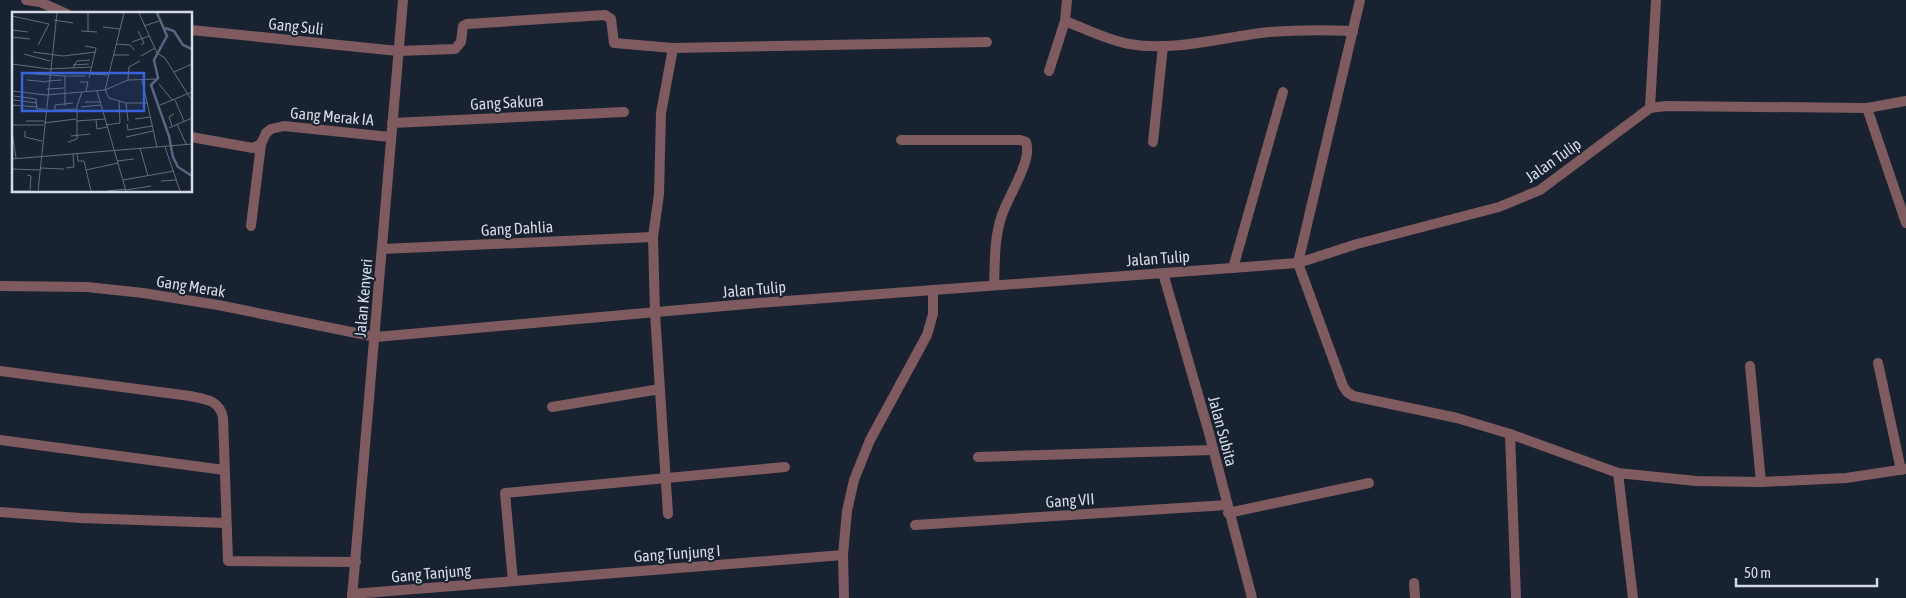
<svg xmlns="http://www.w3.org/2000/svg" width="1906" height="598" viewBox="0 0 1906 598" font-family="'Asap Condensed',sans-serif">
	<style>
		.lines { fill: none; stroke-linecap: round; stroke-linejoin: round }
		.minor { stroke: #7f5b5f; stroke-width: 10 }
		.tertiary { stroke: #7f5b5f; stroke-width: 10 }
		.labels { text-anchor: middle; dominant-baseline: central; stroke-width: 4; stroke-linejoin: round; paint-order: stroke }
		.street-label { font-size: 16px; fill: #d3dae3; stroke: #192231 }
		.inset-river { fill: none; stroke: #556781; stroke-width: 2.5 }
		.inset-road { fill: none; stroke: #636c78; stroke-width: 1 }
		.view { fill: #3863da; fill-opacity: 0.15; stroke: #3863da; stroke-width: 2.5 }
		.inset-edge { fill: none; stroke: #d3dae3; stroke-width: 2.5 }
	</style>
	<rect width="100%" height="100%" fill="#192231"/>
	<g class="lines">
		<g class="minor">
			<path d="M 26,0 L 40,2 L 67,14"/>
			<path d="M 1360,0 L 1298,263 L 1343,386 L 1347,392 L 1353,396 L 1457,418 L 1510,434 L 1618,473 L 1696,481 L 1761,482 L 1846,478 L 1906,469"/>
			<path d="M 1065,21 C 1086,29 1107,40 1129,44 C 1175,52 1223,37 1269,32 C 1297,30 1325,30 1353,31"/>
			<path d="M 191,30 L 398,51 L 455,49 L 461,42 L 463,26 L 467,24 L 605,15 L 611,19 L 614,43 L 673,48"/>
			<path d="M 1049,71 L 1065,21 L 1067,0"/>
			<path d="M 1650,108 L 1656,0"/>
			<path d="M 1867,108 L 1906,223"/>
			<path d="M 392,123 L 624,112"/>
			<path d="M 191,137 L 253,148 L 261,144 L 266,133 L 271,129 L 284,126 L 390,137"/>
			<path d="M 901,140 L 1020,140 L 1026,142 C 1033,160 1008,196 1002,215 C 994,238 995,261 994,285"/>
			<path d="M 1153,142 L 1163,46"/>
			<path d="M 251,226 L 261,144"/>
			<path d="M 382,249 L 653,237"/>
			<path d="M 1233,268 L 1283,92"/>
			<path d="M 1163,273 L 1209,433 L 1252,598"/>
			<path d="M 0,286 L 87,287 L 143,293 L 218,305 L 376,337 L 758,303 L 1298,263 L 1357,244 L 1499,207 L 1540,190 L 1650,108 L 1666,106 L 1867,108 L 1906,101"/>
			<path d="M 1878,363 L 1901,470"/>
			<path d="M 1750,366 L 1761,482"/>
			<path d="M 0,371 L 190,396 C 205,399 220,400 223,418 L 228,561 L 356,562"/>
			<path d="M 552,407 L 660,389"/>
			<path d="M 1510,434 L 1516,598"/>
			<path d="M 0,440 L 224,470"/>
			<path d="M 978,457 L 1213,450"/>
			<path d="M 1618,473 L 1633,598"/>
			<path d="M 0,512 L 80,518 L 226,523"/>
			<path d="M 1228,513 L 1369,483"/>
			<path d="M 668,514 L 655,313 L 653,237 L 659,194 L 661,113 L 673,48 L 987,42"/>
			<path d="M 915,525 L 1227,505"/>
			<path d="M 513,581 L 505,493 L 785,467"/>
			<path d="M 1414,583 L 1415,598"/>
			<path d="M 352,594 L 843,555"/>
			<path d="M 844,598 L 843,555 L 847,511 L 854,480 L 870,440 L 927,335 L 933,314 L 933,290"/>
		</g>
		<path class="tertiary" d="M 352,598 L 403,0"/>
	</g>
	<g class="labels">
		<g class="street-label">
			<text transform="translate(296 26) rotate(6)">Gang Suli</text>
			<text transform="translate(507 102) rotate(-3)">Gang Sakura</text>
			<text transform="translate(332 116) rotate(5)">Gang Merak IA</text>
			<text transform="translate(1553 160) rotate(-35)">Jalan Tulip</text>
			<text transform="translate(517 228) rotate(-3)">Gang Dahlia</text>
			<text transform="translate(1158 258) rotate(-4)">Jalan Tulip</text>
			<text transform="translate(191 286) rotate(9)">Gang Merak</text>
			<text transform="translate(754 289) rotate(-5)">Jalan Tulip</text>
			<text transform="translate(363 298) rotate(-85)">Jalan Kenyeri</text>
			<text transform="translate(1223 431) rotate(75)">Jalan Subita</text>
			<text transform="translate(1070 500) rotate(-4)">Gang VII</text>
			<text transform="translate(677 553) rotate(-4)">Gang Tunjung I</text>
			<text transform="translate(431 573) rotate(-5)">Gang Tanjung</text>
		</g>
	</g>
	<g transform="translate(12 12)">
		<rect width="180" height="180" fill="#192231"/>
		<path class="inset-river" d="M 145,1 L 155,24 L 142,48 L 146,66 L 139,73 L 157,124 L 161,145 L 166,155 L 180,164M 153,16 L 162,19 L 171,33 L 180,37"/>
		<path class="inset-road" d="M 112,1 L 93,78 L 97,86 L 114,91 L 136,91M 127,1 L 145,41 L 153,46 L 180,89M 0,4 L 37,12M 42,8 L 61,11M 132,14 L 147,9M 91,15 L 108,17M 0,18 L 16,20M 69,19 L 85,20M 76,19 L 76,1M 126,19 L 132,31 L 129,33M 0,25 L 18,27M 120,30 L 137,24M 104,32 L 118,33 L 122,38M 26,33 L 37,12M 73,34 L 84,36 L 77,66M 21,40 L 51,44 L 84,40M 12,42 L 38,49M 101,43 L 117,43M 129,44 L 143,36M 0,52 L 37,57 L 79,55M 61,53 L 77,52M 61,56 L 65,49 L 78,48M 162,60 L 180,52M 9,61 L 53,64M 78,62 L 97,63M 15,68 L 35,70M 116,68 L 117,55 L 128,49M 130,68 L 145,135M 35,69 L 50,68M 68,70 L 76,70 L 74,79M 147,72 L 161,89M 35,77 L 52,76M 0,79 L 34,83 L 93,78 L 116,68 L 143,67M 85,79 L 114,179M 2,84 L 24,87 L 25,97 L 33,97M 2,88 L 25,91M 163,88 L 172,109M 73,90 L 88,90M 114,91 L 116,109M 0,93 L 25,95M 148,93 L 180,80M 53,94 L 53,64 L 74,64M 69,95 L 89,93M 43,98 L 43,93 L 61,91M 33,99 L 64,97M 123,107 L 138,105M 84,108 L 85,117 L 95,115M 14,109 L 32,109M 64,109 L 93,107M 32,111 L 64,107M 115,112 L 116,118 L 140,114M 165,112 L 174,132M 0,113 L 32,113M 94,113 L 108,111 L 107,89M 160,114 L 157,105 L 162,102M 157,116 L 180,106M 13,119 L 13,125 L 30,129M 0,120 L 4,146M 59,124 L 78,122M 114,125 L 141,119M 56,130 L 65,127 L 65,94 L 70,80M 153,135 L 168,179M 128,136 L 136,164M 65,142 L 66,149 L 72,149 L 79,179M 0,147 L 180,132M 105,149 L 122,147M 28,156 L 52,157M 54,156 L 62,155 L 61,142M 0,157 L 28,158M 74,158 L 106,151M 15,163 L 19,164 L 18,179M 111,168 L 162,159M 149,169 L 165,168M 114,178 L 139,174M 1,179 L 18,179M 26,179 L 45,1M 95,179 L 114,177"/>
		<path class="view" d="M 10,61 L 132,61 L 132,99 L 10,99 Z"/>
		<rect width="180" height="180" class="inset-edge"/>
	</g>
	<path d="M1736 578v8h141v-8" fill="none" stroke="#d3dae3" stroke-width="2.5"/>
	<text x="1744" y="578" font-size="15" fill="#d3dae3" stroke="#192231" stroke-width="4" paint-order="stroke">50 m</text>
</svg>
